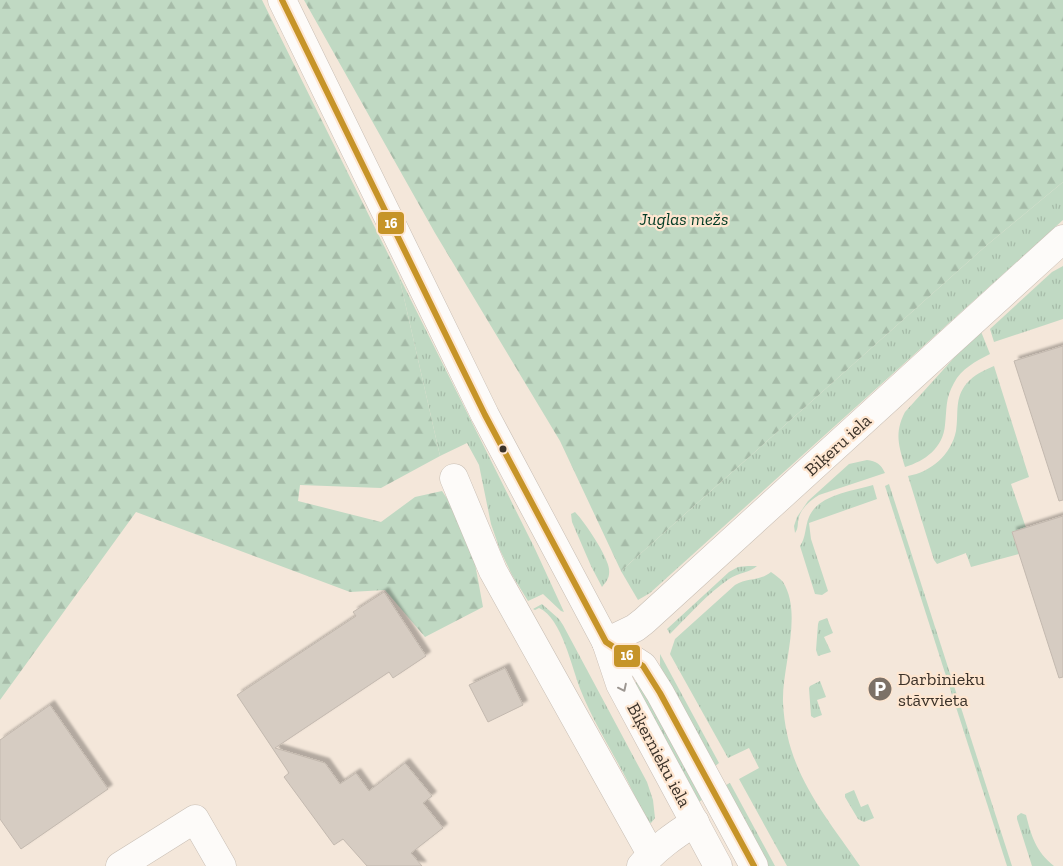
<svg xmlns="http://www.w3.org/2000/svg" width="1063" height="866" viewBox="0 0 1063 866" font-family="'Zilla Slab',serif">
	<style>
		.grass { fill: url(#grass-tufts) }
		.forest { fill: url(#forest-firs) }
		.building { fill: #d6ccc2; stroke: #c3b9af; filter: url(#shadow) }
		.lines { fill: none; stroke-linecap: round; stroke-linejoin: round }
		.minor-casing { stroke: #c8beb4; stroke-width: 29 }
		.major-casing { stroke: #c8beb4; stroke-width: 29 }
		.minor { stroke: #fdfbf9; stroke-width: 28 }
		.major { stroke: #fdfbf9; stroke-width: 28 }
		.bus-1-casing { stroke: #fee6d0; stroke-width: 10 }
		.bus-1 { stroke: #c69428; stroke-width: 6 }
		.oneway { stroke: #9c9691 }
		.bus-dot { fill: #3b3229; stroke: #fee6d0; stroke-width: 2 }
		.labels { text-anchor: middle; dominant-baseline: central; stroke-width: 4.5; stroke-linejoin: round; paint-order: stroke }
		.park-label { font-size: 18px; font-style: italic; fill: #023c25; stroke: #fee6d0 }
		.street-label { font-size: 18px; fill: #3b3229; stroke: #fee6d0 }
		.poi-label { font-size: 18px; fill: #3b3229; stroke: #fee6d0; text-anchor: start }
		.line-badge { stroke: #fee6d0; stroke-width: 2 }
		.badge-label { font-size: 14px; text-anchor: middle; font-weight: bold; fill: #fff }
	</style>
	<defs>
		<pattern id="grass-tufts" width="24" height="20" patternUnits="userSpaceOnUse" patternTransform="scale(1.25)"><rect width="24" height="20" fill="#c0d9c3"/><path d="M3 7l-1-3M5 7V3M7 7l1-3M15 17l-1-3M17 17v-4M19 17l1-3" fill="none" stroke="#a6bba8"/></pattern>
		<pattern id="forest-firs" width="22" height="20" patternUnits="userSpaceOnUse" patternTransform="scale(1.25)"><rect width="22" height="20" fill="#c0d9c3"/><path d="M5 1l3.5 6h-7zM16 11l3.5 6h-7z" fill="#a6bba8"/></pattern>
		<filter id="shadow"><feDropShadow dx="4.5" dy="-4.5" stdDeviation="1" flood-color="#0004"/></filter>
	</defs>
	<rect width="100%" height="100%" fill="#f4e7da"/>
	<g class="grass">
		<path d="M 1063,182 L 1063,220 L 650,593 L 638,600 L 621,571 L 987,245 Z"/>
		<path d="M 1063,266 L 1063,319 L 994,342 L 990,329 L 1052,272 Z"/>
		<path d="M 399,276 L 535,549 L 564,612 L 561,611 L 543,594 L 528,601 L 512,575 L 500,550 L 491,524 L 479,465 L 467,443 L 440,456 Z"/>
		<path d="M 980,329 L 990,354 C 976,361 961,369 954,383 C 945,399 947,409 945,425 C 943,448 925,461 905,467 C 899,446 894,433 905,412 Z"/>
		<path d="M 994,366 L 1029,477 L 1011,484 L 1026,528 L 1012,532 L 1019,554 L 971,567 L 966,553 L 937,564 L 934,560 L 908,476 C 931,472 951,455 956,431 C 959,413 954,398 967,383 C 975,374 983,371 994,366 Z"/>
		<path d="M 867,460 C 876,461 881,464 885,473 L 819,495 C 811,500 802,507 799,517 C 797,523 799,528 795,533 L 794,526 L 797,517 L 808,501 L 849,464 Z"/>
		<path d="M 889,484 L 1012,866 L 1007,866 L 885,486 Z"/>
		<path d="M 873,485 L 877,499 L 809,523 L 811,539 L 828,591 L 822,595 L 815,594 L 800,546 C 806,538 805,526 809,517 C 818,495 852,491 873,485 Z"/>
		<path d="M 575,512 C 585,522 608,557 609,569 C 610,577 607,581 602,587 L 591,566 L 572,522 L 571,514 Z"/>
		<path d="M 748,566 L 757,566 C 751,572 738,573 729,579 C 708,593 688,616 670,634 L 667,629 L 729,572 L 738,567 Z"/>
		<path d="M 771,572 C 775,575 780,578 783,582 C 803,614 782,666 783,702 C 786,771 823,812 860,866 L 787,866 L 739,779 L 759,768 L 749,748 L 728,758 L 670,654 L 675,639 L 735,585 C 748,577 758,582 771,572 Z"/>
		<path d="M 542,604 L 559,619 L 563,625 L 647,782 L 653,800 L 655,818 L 651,823 L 645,821 C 629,775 599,736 581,691 C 572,669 562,618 539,608 L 535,610 L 533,609 Z"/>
		<path d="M 827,618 L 833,633 L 824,637 L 831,652 L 818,656 L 816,650 L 818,624 L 819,621 Z"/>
		<path d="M 660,654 L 719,763 L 714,767 L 664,676 L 660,665 Z"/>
		<path d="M 638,681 L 702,800 L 695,804 L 635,683 Z"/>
		<path d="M 820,681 L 826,697 L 817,700 L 822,715 L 814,718 L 811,716 L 809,688 L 810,686 Z"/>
		<path d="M 730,783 L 775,866 L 768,866 L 724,786 Z"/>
		<path d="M 854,790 L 861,807 L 868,804 L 874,818 L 864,822 L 858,819 L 845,797 L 845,794 Z"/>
		<path d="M 1021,813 L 1026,815 C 1031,835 1036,852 1054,866 L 1032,866 L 1017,819 L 1017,816 Z"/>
	</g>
	<g class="forest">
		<path d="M 0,0 L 262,0 L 399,276 L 440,456 L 381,488 L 300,485 L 298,501 L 381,522 L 415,497 L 442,491 L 469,531 L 483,607 L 425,637 L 385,590 L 350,592 L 136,512 L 0,700 Z"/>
		<path d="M 304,0 L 1063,0 L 1063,182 L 987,245 L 621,571 L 560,441 L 435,233 Z"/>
	</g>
	<g class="building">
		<path d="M 1063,346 L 1063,500 L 1059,501 L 1014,361 Z"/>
		<path d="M 1063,516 L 1063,677 L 1059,678 L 1012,532 Z"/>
		<path d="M 384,592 L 426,656 L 393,678 L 389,672 L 275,748 L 325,763 L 340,784 L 356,773 L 369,791 L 405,763 L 432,796 L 423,803 L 443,828 L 411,853 L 422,866 L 367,866 L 343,839 L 334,845 L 284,777 L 289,773 L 237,695 L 356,616 L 353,612 Z"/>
		<path d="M 505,668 L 523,705 L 488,722 L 469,685 Z"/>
		<path d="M 50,705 L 108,789 L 21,849 L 0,819 L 0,740 Z"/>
	</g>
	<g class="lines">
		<defs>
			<g id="minor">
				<path d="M 454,478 L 493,571 L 651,854"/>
				<path d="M 606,642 L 635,628 L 644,621 L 1063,239"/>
				<path d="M 120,866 L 195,819 L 222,866"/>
				<path d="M 641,866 C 656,848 675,835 695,822"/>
			</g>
			<g id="major">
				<path d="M 282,0 L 485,415 L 606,642 L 620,684 L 718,866"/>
				<path d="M 606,642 L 643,666 L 660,693 L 754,866"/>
			</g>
		</defs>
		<use href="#minor" class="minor-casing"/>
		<use href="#major" class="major-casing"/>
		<use href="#minor" class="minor"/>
		<use href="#major" class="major"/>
		<defs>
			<path id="bus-1" d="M 282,0 L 485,415 L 606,642 L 643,666 L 660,693 L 754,866"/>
		</defs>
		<use href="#bus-1" class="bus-1-casing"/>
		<use href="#bus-1" class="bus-1"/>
	</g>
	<defs><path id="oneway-chevron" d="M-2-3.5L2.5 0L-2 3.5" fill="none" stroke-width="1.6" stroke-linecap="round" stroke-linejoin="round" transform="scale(1.25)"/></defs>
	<use class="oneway" href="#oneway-chevron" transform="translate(623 688) rotate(64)"/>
	<defs>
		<symbol id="parking-disc" viewBox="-11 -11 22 22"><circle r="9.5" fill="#7c7167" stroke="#fee6d0"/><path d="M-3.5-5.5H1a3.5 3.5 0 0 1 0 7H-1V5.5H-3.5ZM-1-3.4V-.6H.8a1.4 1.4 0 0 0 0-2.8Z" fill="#fff"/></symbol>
	</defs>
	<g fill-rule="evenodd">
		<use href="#parking-disc" x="866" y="675" width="28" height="28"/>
	</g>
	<circle class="bus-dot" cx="503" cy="449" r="4.5"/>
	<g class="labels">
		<g class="park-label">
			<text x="684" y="219">Juglas mežs</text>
		</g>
		<g class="street-label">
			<text transform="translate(838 445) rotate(-42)">Biķeru iela</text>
			<text transform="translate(659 755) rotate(62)">Biķernieku iela</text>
		</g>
		<g class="poi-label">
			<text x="898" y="679">Darbinieku<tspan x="898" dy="21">stāvvieta</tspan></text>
		</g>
	</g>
	<g class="line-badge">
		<rect x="377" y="211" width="28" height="24" rx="5" fill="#c69428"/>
		<rect x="613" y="644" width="28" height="24" rx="5" fill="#c69428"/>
	</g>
	<g class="badge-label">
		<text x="391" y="228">16</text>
		<text x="627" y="660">16</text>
	</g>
</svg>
